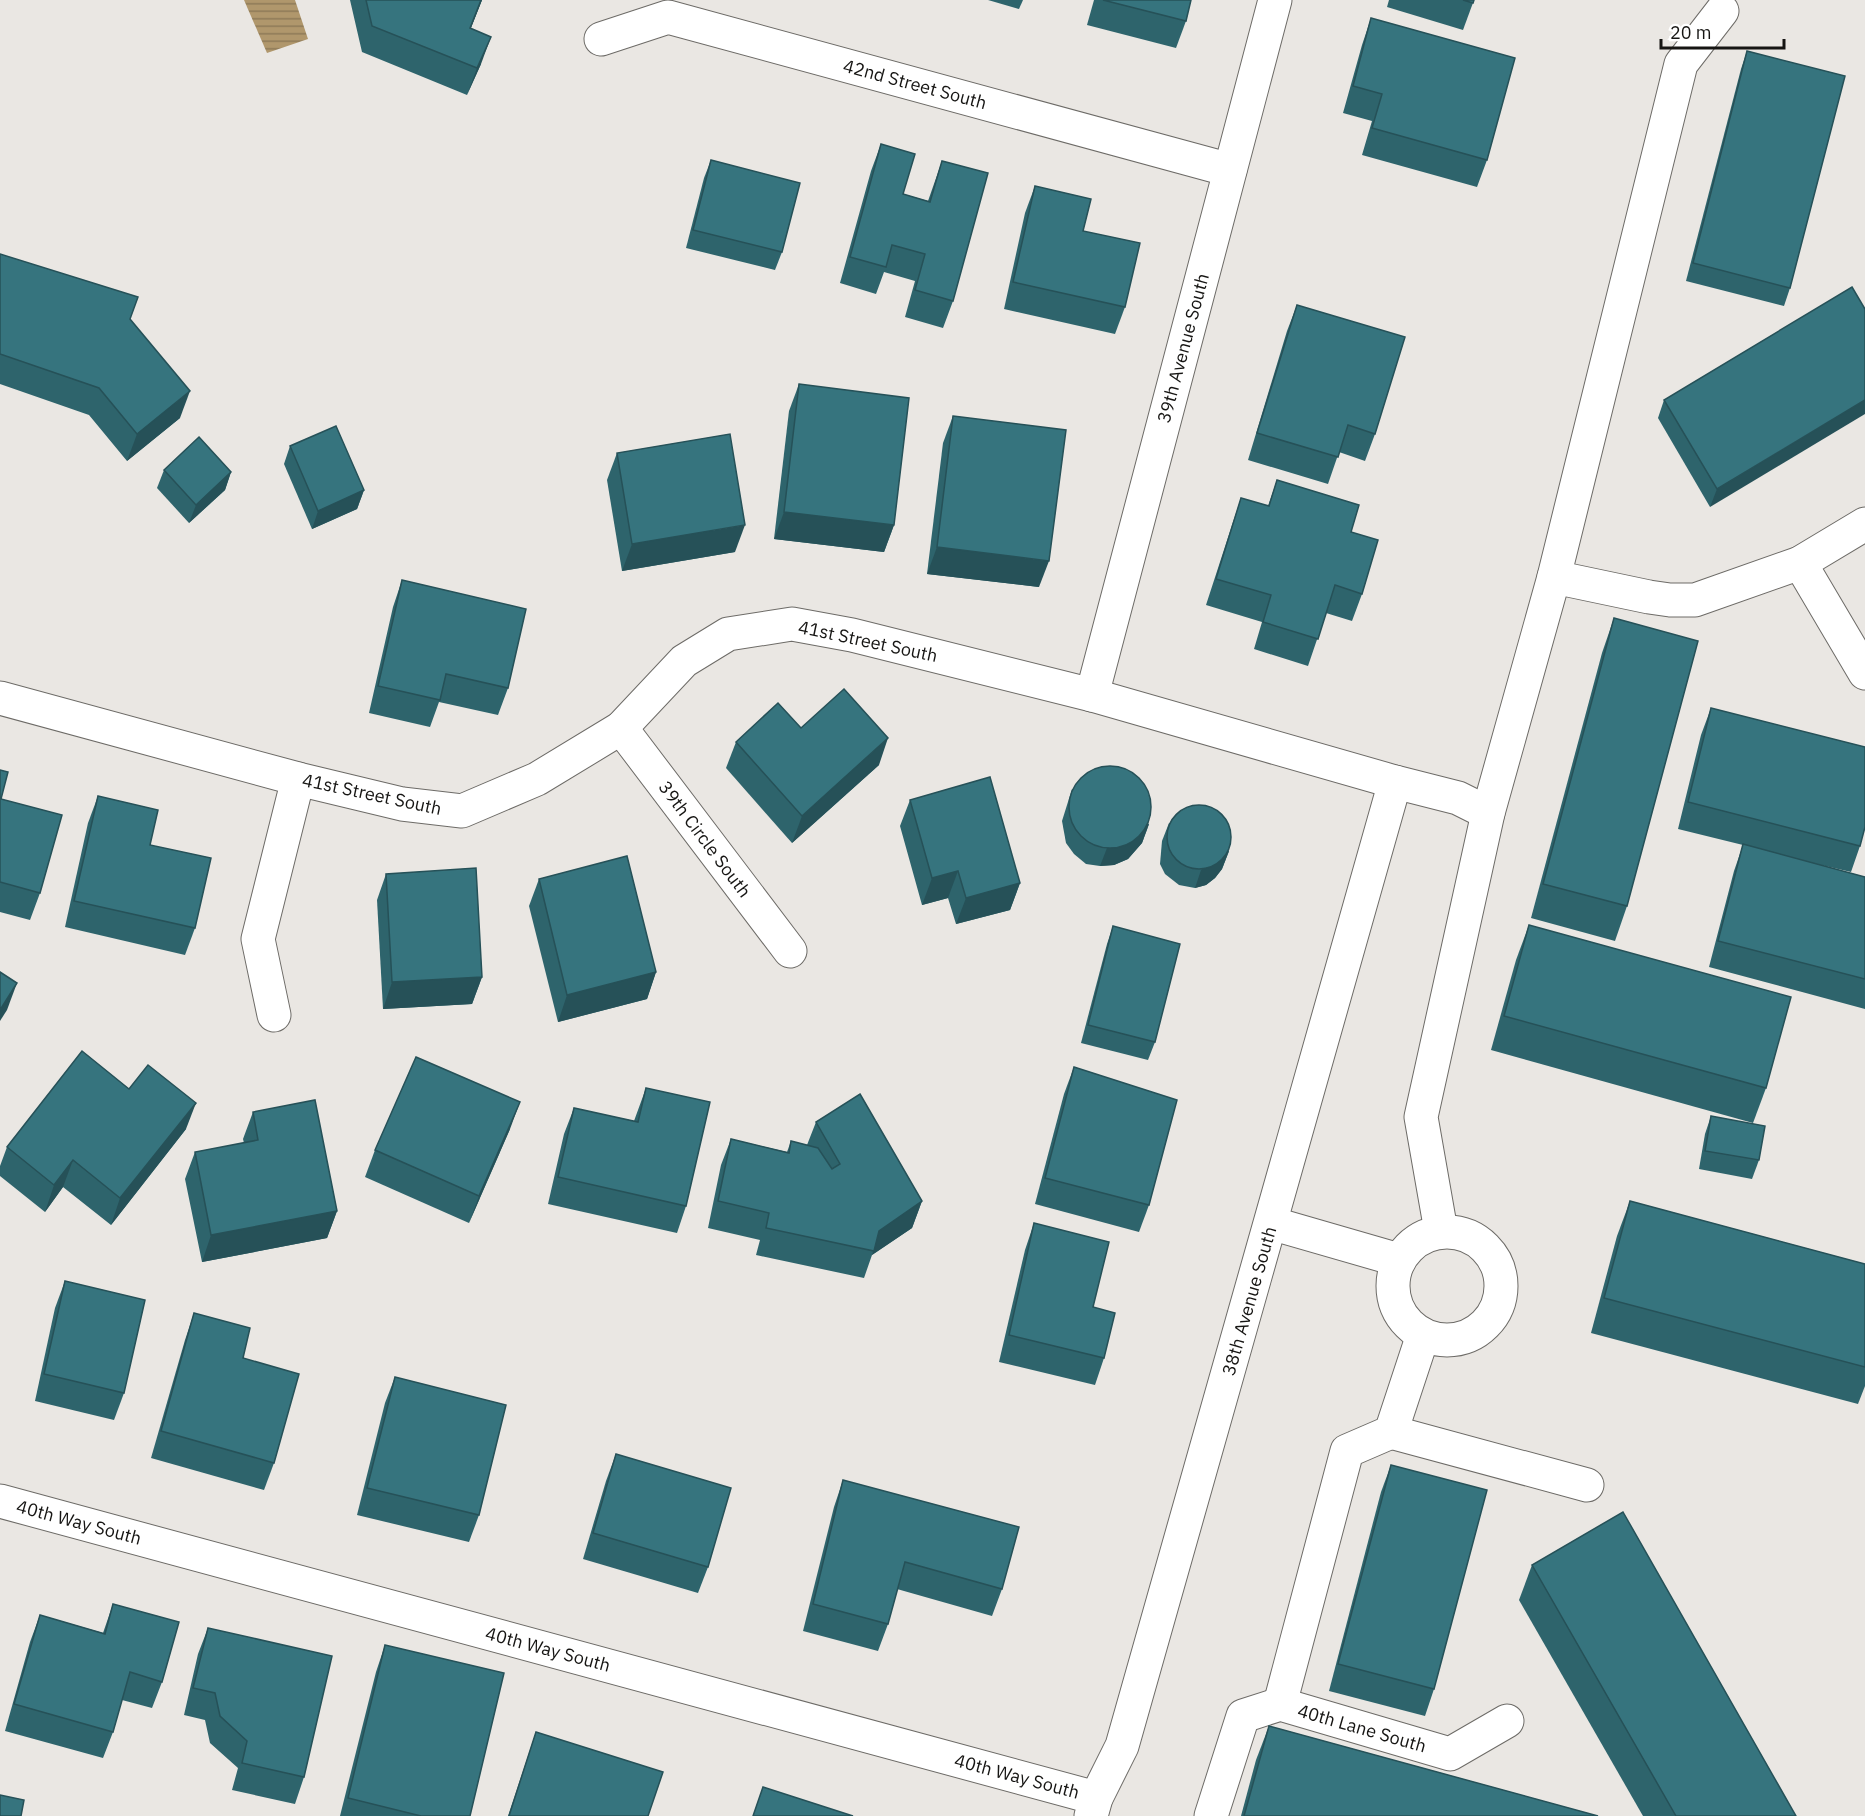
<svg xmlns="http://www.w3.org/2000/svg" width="1865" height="1816" viewBox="0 0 1865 1816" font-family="'IBM Plex Sans',sans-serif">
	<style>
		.water { fill: url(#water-rules) }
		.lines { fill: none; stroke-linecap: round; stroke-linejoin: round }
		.minor-casing { stroke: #6d6b67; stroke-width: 35 }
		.minor { stroke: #fff; stroke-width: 33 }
		.wall { fill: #2e646c }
		.shaded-wall { fill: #265158 }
		.building { fill: #36747e; stroke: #265158; stroke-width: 1.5 }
		.labels { text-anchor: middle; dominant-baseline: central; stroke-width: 4.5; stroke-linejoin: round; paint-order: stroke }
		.street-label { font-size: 18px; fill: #161513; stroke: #fff }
	</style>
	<defs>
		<pattern id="water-rules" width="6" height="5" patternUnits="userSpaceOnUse" patternTransform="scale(1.5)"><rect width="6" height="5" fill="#b0976c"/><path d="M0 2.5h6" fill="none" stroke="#8e7a58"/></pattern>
	</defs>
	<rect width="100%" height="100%" fill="#eae7e3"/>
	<path class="water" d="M 244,0 L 295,0 L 308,39 L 267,53 Z"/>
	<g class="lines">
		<defs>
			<g id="minor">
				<path d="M 601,39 L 668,17 L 1230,170"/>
				<path d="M 1800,563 L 1865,673"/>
				<path d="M 1554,577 L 1649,597 L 1670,600 L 1695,600 L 1800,563 L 1865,524"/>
				<path d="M 1092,695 L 1275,0"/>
				<path d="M 0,698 L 298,779 L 402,804 L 462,811 L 537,779 L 621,728 L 684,661 L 728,634 L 792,624 L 852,635 L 1092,695 L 1395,782 L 1458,798 L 1488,813"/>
				<path d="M 621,728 L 790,951"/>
				<path d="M 274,1015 L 258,939 L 298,779"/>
				<path d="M 1271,1223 L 1399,1260"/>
				<path d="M 1441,1231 L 1421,1117 L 1488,813 L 1554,577 L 1681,64 L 1722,11"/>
				<circle cx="1447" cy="1286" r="54"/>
				<path d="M 1391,1432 L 1587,1485"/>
				<path d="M 0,1501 L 1096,1798"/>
				<path d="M 1280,1704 L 1347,1451 L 1391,1432 L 1423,1335"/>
				<path d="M 1091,1816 L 1096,1798 L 1122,1746 L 1395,782"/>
				<path d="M 1211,1816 L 1243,1716 L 1280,1704 L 1450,1754 L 1507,1721"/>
			</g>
		</defs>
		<use href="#minor" class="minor-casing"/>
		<use href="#minor" class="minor"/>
	</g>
	<g class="wall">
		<path d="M 350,0 L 482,0 L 471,28 L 481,64 L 467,95 L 362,52 Z"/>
		<path d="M 988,0 L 1023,0 L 1019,9 Z"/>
		<path d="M 1094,0 L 1191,0 L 1186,21 L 1176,48 L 1087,25 Z"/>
		<path d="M 1389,0 L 1474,0 L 1463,30 L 1387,7 Z"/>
		<path d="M 1371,18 L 1487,160 L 1477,187 L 1362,155 L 1372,121 L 1343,113 L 1362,45 Z"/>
		<path d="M 1747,51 L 1790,288 L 1784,306 L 1686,281 L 1741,69 Z"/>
		<path d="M 881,144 L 903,194 L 928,201 L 942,161 L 953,301 L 943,328 L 905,317 L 915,281 L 884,272 L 876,294 L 840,283 L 871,171 Z"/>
		<path d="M 711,160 L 782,252 L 775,270 L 686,248 L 704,178 Z"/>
		<path d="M 1035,186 L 1125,307 L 1115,334 L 1004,309 L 1025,213 Z"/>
		<path d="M 0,254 L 130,319 L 180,418 L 127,461 L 89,415 L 0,384 Z"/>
		<path d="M 1297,305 L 1375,434 L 1365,461 L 1339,452 L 1328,484 L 1248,460 L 1287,331 Z"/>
		<path d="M 1865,309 L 1710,507 L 1658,418 L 1664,400 Z"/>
		<path d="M 799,384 L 894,525 L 884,552 L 774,539 L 789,411 Z"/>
		<path d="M 953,416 L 1039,587 L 927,574 L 943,443 Z"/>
		<path d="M 290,446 L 364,490 L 357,509 L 312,529 L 284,464 Z"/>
		<path d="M 617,453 L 735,552 L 622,571 L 607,480 Z"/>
		<path d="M 164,470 L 231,472 L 225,490 L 189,523 L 157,488 Z"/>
		<path d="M 1277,480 L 1351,532 L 1362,594 L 1352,621 L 1326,613 L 1308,666 L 1254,649 L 1262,622 L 1206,605 L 1232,525 L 1241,498 L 1268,506 Z"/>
		<path d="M 402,580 L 508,688 L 498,715 L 439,702 L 430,727 L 369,713 L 393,607 Z"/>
		<path d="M 1614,618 L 1627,906 L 1615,941 L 1531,918 L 1602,653 Z"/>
		<path d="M 1711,708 L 1860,846 L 1851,872 L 1821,865 L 1865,877 L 1865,1009 L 1709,967 L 1734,871 L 1743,845 L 1678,829 L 1701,735 Z"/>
		<path d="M 801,728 L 879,765 L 792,843 L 726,768 L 736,742 Z"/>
		<path d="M 0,770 L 1,799 L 40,893 L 30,920 L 0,912 Z"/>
		<path d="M 1072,789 L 1149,824 L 1142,843 L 1128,859 L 1114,865 L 1100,866 L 1086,864 L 1074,854 L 1066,843 L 1062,821 Z"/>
		<path d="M 98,796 L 150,845 L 195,928 L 185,955 L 65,927 L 88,823 Z"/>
		<path d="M 910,800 L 1020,883 L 1010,910 L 956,924 L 948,898 L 922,905 L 900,826 Z"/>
		<path d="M 1169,823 L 1229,851 L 1222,869 L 1215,878 L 1206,885 L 1195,888 L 1179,885 L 1165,874 L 1160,864 L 1162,841 Z"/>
		<path d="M 386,874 L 482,977 L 472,1004 L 383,1009 L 377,900 Z"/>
		<path d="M 539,879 L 656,972 L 647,999 L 558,1022 L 529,906 Z"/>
		<path d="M 1529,925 L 1766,1088 L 1753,1123 L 1491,1050 L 1516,960 Z"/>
		<path d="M 1113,926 L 1155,1042 L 1148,1060 L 1081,1043 L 1107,944 Z"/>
		<path d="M 1074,1067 L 1149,1205 L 1139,1232 L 1035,1204 L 1064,1094 Z"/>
		<path d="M 646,1088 L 686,1206 L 677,1233 L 548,1204 L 564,1134 L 574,1108 L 634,1121 Z"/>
		<path d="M 129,1089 L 186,1129 L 111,1225 L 63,1187 L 45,1212 L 0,1176 L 0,1166 L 7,1147 Z"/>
		<path d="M 253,1112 L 337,1211 L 327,1238 L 202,1262 L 185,1179 L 195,1152 L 244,1143 L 243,1139 Z"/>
		<path d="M 1711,1116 L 1759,1160 L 1752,1179 L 1699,1169 L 1705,1134 Z"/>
		<path d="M 816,1122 L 922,1201 L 912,1228 L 872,1255 L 864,1278 L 756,1255 L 760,1240 L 708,1228 L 721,1165 L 731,1139 L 787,1152 L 791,1141 L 807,1145 Z"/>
		<path d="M 510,1129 L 469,1223 L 365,1177 L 375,1150 Z"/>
		<path d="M 1630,1201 L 1865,1264 L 1865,1386 L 1858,1404 L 1591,1333 L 1617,1236 Z"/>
		<path d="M 1034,1223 L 1093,1307 L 1104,1358 L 1095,1385 L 999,1362 L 1025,1250 Z"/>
		<path d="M 65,1281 L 124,1393 L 114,1420 L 35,1401 L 55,1308 Z"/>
		<path d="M 194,1313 L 243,1358 L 274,1463 L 264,1490 L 151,1458 L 185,1340 Z"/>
		<path d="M 395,1377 L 479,1515 L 469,1542 L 357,1515 L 385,1403 Z"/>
		<path d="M 616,1454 L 708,1567 L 698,1593 L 583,1559 L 606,1481 Z"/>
		<path d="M 1391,1465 L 1434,1689 L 1425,1716 L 1329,1691 L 1381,1492 Z"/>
		<path d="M 843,1480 L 1002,1589 L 992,1616 L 897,1589 L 888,1624 L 878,1651 L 803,1631 L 834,1507 Z"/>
		<path d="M 1532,1565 L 1796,1816 L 1643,1816 L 1519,1600 Z"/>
		<path d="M 113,1604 L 162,1682 L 152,1708 L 122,1700 L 113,1732 L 103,1758 L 5,1731 L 30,1642 L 40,1615 L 103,1633 Z"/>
		<path d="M 208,1628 L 304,1777 L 295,1804 L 232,1790 L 238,1768 L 210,1743 L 205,1720 L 184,1715 L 198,1654 Z"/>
		<path d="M 385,1645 L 470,1816 L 340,1816 L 376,1672 Z"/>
		<path d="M 1269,1726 L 1598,1816 L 1241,1816 L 1256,1760 Z"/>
		<path d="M 536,1732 L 648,1816 L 508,1816 Z"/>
	</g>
	<g class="shaded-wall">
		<path d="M 481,0 L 482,0 L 460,55 L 470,28 Z"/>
		<path d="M 491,37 L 481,64 L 467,95 L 477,68 Z"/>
		<path d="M 190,391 L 180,418 L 127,461 L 137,434 Z"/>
		<path d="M 1865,400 L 1865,414 L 1710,507 L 1717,489 Z"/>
		<path d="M 231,472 L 225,490 L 189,523 L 196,505 Z"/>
		<path d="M 364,490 L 357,509 L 312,529 L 318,511 Z"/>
		<path d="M 784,512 L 894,525 L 884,552 L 774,539 Z"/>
		<path d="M 745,525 L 735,552 L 622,571 L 632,544 Z"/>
		<path d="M 937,547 L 1049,561 L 1039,587 L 927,574 Z"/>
		<path d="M 888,738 L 879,765 L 792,843 L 802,816 Z"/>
		<path d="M 1149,824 L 1142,843 L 1128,859 L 1114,865 L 1100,866 L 1107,848 Z"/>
		<path d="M 1229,851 L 1222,869 L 1215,878 L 1206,885 L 1195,888 L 1201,870 Z"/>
		<path d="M 958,871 L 948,898 L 922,905 L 932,878 Z"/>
		<path d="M 1020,883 L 1010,910 L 956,924 L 966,898 Z"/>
		<path d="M 656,972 L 647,999 L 558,1022 L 567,995 Z"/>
		<path d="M 482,977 L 472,1004 L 383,1009 L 392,982 Z"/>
		<path d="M 17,983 L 7,1010 L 0,1021 L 0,1010 Z"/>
		<path d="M 520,1102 L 510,1129 L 469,1223 L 479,1196 Z"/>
		<path d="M 196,1103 L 186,1129 L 111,1225 L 120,1198 Z"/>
		<path d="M 73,1160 L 63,1187 L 45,1212 L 54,1185 Z"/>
		<path d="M 922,1201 L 912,1228 L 872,1255 L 879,1231 Z"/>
		<path d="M 337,1211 L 327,1238 L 202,1262 L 211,1235 Z"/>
	</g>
	<g class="building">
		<path d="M 366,0 L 481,0 L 470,28 L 491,37 L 477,68 L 372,26 Z"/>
		<path d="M 1103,0 L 1191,0 L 1186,21 Z"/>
		<path d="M 1463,0 L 1474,0 L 1473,3 Z"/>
		<path d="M 1371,18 L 1515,58 L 1487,160 L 1372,128 L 1382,94 L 1353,86 Z"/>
		<path d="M 1747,51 L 1845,76 L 1790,288 L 1693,263 Z"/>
		<path d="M 881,144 L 915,154 L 903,194 L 930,202 L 942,161 L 988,173 L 953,301 L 915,290 L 925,254 L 892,245 L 886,267 L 850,257 Z"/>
		<path d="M 711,160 L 800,183 L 782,252 L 693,230 Z"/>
		<path d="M 1035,186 L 1091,199 L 1083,231 L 1140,243 L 1125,307 L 1013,282 Z"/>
		<path d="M 0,254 L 138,297 L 130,319 L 190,391 L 137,434 L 99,388 L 0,354 Z"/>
		<path d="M 1852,287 L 1865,309 L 1865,400 L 1717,489 L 1664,400 Z"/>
		<path d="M 1297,305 L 1405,337 L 1375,434 L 1348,425 L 1338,457 L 1257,433 Z"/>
		<path d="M 799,384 L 909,398 L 894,525 L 784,512 Z"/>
		<path d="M 953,416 L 1066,430 L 1049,561 L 937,547 Z"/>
		<path d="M 336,426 L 364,490 L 318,511 L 290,446 Z"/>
		<path d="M 730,434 L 745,525 L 632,544 L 617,453 Z"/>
		<path d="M 199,437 L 231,472 L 196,505 L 164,470 Z"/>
		<path d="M 1277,480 L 1359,505 L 1351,532 L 1378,540 L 1362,594 L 1335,585 L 1318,639 L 1263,622 L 1271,595 L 1216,579 L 1241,498 L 1269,506 Z"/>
		<path d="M 402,580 L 526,609 L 508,688 L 446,674 L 440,700 L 378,686 Z"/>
		<path d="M 1614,618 L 1698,641 L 1627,906 L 1543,884 Z"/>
		<path d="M 844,689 L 888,738 L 802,816 L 736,742 L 778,703 L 801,728 Z"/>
		<path d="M 1711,708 L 1865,747 L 1865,827 L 1860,846 L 1688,802 Z"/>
		<circle cx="1110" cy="807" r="41"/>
		<path d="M 0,770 L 8,772 L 1,799 L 62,815 L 40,893 L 0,882 Z"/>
		<path d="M 990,777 L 1020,883 L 966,898 L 958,871 L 932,878 L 910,800 Z"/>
		<path d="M 98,796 L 158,810 L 150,845 L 211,858 L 195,928 L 74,901 Z"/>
		<circle cx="1199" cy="837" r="32"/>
		<path d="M 1743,844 L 1865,877 L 1865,979 L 1718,941 Z"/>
		<path d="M 627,856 L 656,972 L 567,995 L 539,879 Z"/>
		<path d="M 476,868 L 482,977 L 392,982 L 386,874 Z"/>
		<path d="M 1529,925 L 1791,997 L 1766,1088 L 1504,1016 Z"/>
		<path d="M 1113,926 L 1180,944 L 1155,1042 L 1088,1025 Z"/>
		<path d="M 0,972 L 17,983 L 0,1010 Z"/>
		<path d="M 82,1051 L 129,1089 L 148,1065 L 196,1103 L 120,1198 L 73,1160 L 54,1185 L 7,1147 Z"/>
		<path d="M 416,1057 L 520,1102 L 479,1196 L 375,1150 Z"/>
		<path d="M 1074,1067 L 1177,1100 L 1149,1205 L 1045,1178 Z"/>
		<path d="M 646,1088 L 710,1102 L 686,1206 L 558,1177 L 574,1108 L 638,1122 Z"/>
		<path d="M 860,1094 L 922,1201 L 879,1231 L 874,1251 L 766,1228 L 769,1213 L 718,1201 L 731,1139 L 789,1153 L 791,1141 L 818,1148 L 832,1169 L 840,1164 L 816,1122 Z"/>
		<path d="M 315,1100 L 337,1211 L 211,1235 L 195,1152 L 258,1140 L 253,1112 Z"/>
		<path d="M 1711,1116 L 1765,1126 L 1759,1160 L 1705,1151 Z"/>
		<path d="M 1630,1201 L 1865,1264 L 1865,1367 L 1604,1298 Z"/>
		<path d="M 1034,1223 L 1109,1242 L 1093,1307 L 1115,1313 L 1104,1358 L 1009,1335 Z"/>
		<path d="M 65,1281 L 145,1300 L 124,1393 L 44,1374 Z"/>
		<path d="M 194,1313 L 250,1328 L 243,1358 L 299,1374 L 274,1463 L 161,1431 Z"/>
		<path d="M 395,1377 L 506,1405 L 479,1515 L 367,1488 Z"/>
		<path d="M 616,1454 L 731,1488 L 708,1567 L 593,1533 Z"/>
		<path d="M 1391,1465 L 1487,1490 L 1434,1689 L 1338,1664 Z"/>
		<path d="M 843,1480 L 1019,1527 L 1002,1589 L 905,1562 L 888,1624 L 813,1604 Z"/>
		<path d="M 1623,1512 L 1796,1816 L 1676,1816 L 1532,1565 Z"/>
		<path d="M 113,1604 L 179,1622 L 162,1682 L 130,1672 L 113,1732 L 14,1704 L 40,1615 L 105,1634 Z"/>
		<path d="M 208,1628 L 332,1656 L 304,1777 L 242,1763 L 247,1741 L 220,1716 L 215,1693 L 193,1688 Z"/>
		<path d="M 385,1645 L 504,1673 L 470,1816 L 421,1816 L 348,1798 Z"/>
		<path d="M 1269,1726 L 1598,1816 L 1244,1816 Z"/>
		<path d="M 536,1732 L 663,1772 L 648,1816 L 509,1816 Z"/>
		<path d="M 763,1787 L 853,1816 L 753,1816 Z"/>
		<path d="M 0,1795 L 24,1800 L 21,1816 L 0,1816 Z"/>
	</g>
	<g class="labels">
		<g class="street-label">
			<text transform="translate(915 84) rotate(15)">42nd Street South</text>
			<text transform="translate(1183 348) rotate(-75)">39th Avenue South</text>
			<text transform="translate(868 641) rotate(12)">41st Street South</text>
			<text transform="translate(372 794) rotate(12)">41st Street South</text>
			<text transform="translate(705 839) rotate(53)">39th Circle South</text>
			<text transform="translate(1249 1301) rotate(-74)">38th Avenue South</text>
			<text transform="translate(79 1522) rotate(15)">40th Way South</text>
			<text transform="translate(548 1649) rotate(15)">40th Way South</text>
			<text transform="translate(1362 1728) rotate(16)">40th Lane South</text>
			<text transform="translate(1017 1776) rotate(15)">40th Way South</text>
		</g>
	</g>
	<path d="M1661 39v9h123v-9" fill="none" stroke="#161513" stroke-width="3"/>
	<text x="1670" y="39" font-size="18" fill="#161513" stroke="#ffffff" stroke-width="4.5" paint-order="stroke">20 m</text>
</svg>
